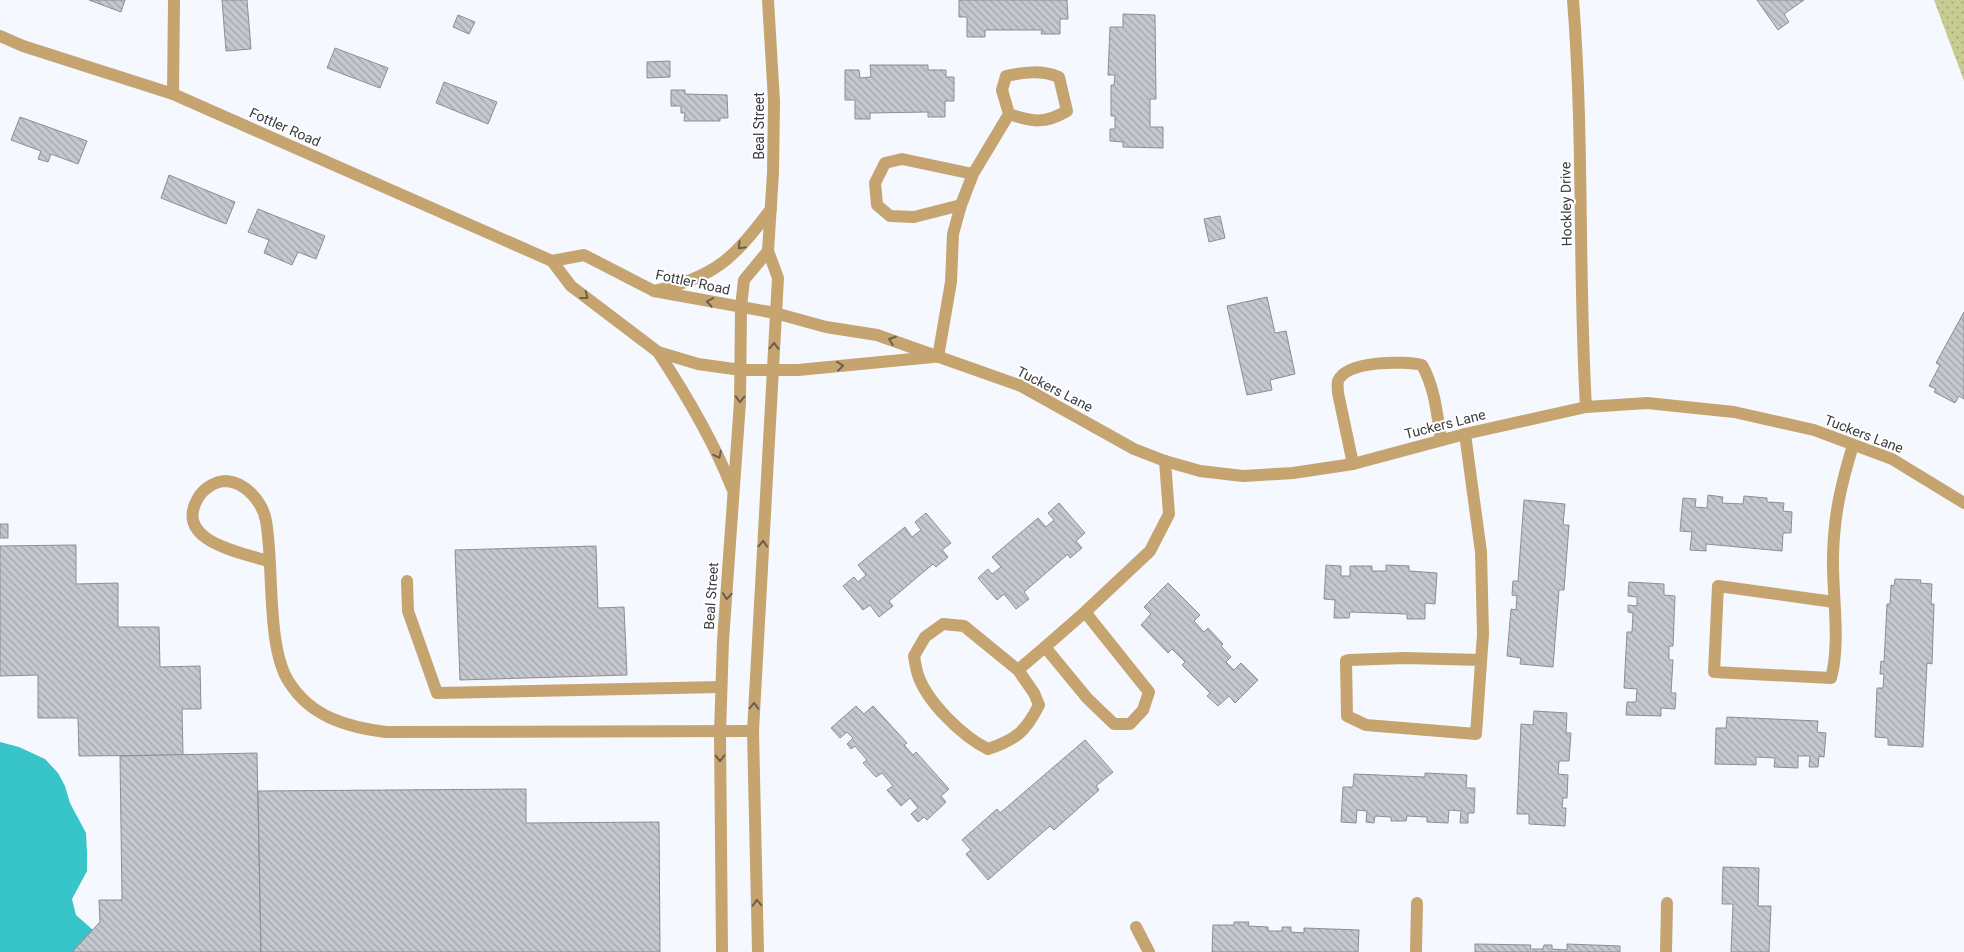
<svg xmlns="http://www.w3.org/2000/svg" width="1964" height="952" viewBox="0 0 1964 952" font-family="Roboto,sans-serif">
	<style>
		.park { fill: url(#park-dots) }
		.water { fill: #38c5c9 }
		.building { fill: url(#building-back-hatch); stroke: #8b8e95 }
		.lines { fill: none; stroke-linecap: round; stroke-linejoin: round }
		.service { stroke: #c5a470; stroke-width: 12 }
		.minor { stroke: #c5a470; stroke-width: 12 }
		.tertiary { stroke: #c5a470; stroke-width: 12 }
		.oneway { stroke: #6b6050 }
		.labels { text-anchor: middle; dominant-baseline: central; stroke-width: 4; stroke-linejoin: round; paint-order: stroke }
		.street-label { font-size: 14px; fill: #3b3c3f; stroke: #fff }
	</style>
	<defs>
		<pattern id="park-dots" width="8" height="8" patternUnits="userSpaceOnUse" patternTransform="scale(1.25)"><rect width="8" height="8" fill="#c8cc93"/><path d="M2 2h.1M6 6h.1" fill="none" stroke="#a4a779" stroke-width="1.8" stroke-linecap="round"/></pattern>
		<pattern id="building-back-hatch" width="6" height="6" patternUnits="userSpaceOnUse" patternTransform="scale(1.25)"><rect width="6" height="6" fill="#c5c8cf"/><path d="M-1 5l2 2M0 0l6 6M5-1l2 2" fill="none" stroke="#a1a4a9"/></pattern>
	</defs>
	<rect width="100%" height="100%" fill="#f6f8ff"/>
	<path class="park" d="M 1934,0 L 1964,0 L 1964,81 Z"/>
	<path class="water" d="M 0,742 L 19,747 L 45,759 L 58,773 L 65,786 L 70,803 L 86,833 L 87,852 L 87,871 L 72,899 L 76,915 L 93,930 L 72,952 L 0,952 Z"/>
	<g class="building">
		<path d="M 89,0 L 125,0 L 121,12 Z"/>
		<path d="M 222,0 L 247,0 L 251,49 L 226,51 Z"/>
		<path d="M 959,0 L 1067,0 L 1068,19 L 1060,19 L 1060,34 L 1041,34 L 1042,30 L 985,30 L 985,37 L 967,37 L 967,17 L 959,17 Z"/>
		<path d="M 1757,0 L 1804,0 L 1784,14 L 1789,22 L 1778,30 Z"/>
		<path d="M 1123,14 L 1155,15 L 1156,99 L 1150,99 L 1150,127 L 1163,127 L 1163,148 L 1123,147 L 1123,142 L 1110,141 L 1110,129 L 1115,129 L 1115,116 L 1111,116 L 1111,85 L 1114,85 L 1115,75 L 1108,75 L 1110,27 L 1123,27 Z"/>
		<path d="M 458,15 L 475,22 L 469,34 L 453,27 Z"/>
		<path d="M 335,48 L 388,68 L 380,88 L 327,68 Z"/>
		<path d="M 670,61 L 670,77 L 647,78 L 647,62 Z"/>
		<path d="M 870,65 L 928,65 L 928,70 L 946,70 L 946,77 L 954,77 L 954,101 L 945,101 L 945,117 L 928,117 L 928,112 L 870,113 L 870,119 L 855,119 L 855,100 L 845,100 L 845,70 L 859,70 L 860,78 L 871,77 Z"/>
		<path d="M 444,82 L 497,102 L 488,124 L 436,103 Z"/>
		<path d="M 671,90 L 685,90 L 685,94 L 727,95 L 728,118 L 720,118 L 720,121 L 684,121 L 685,113 L 681,113 L 681,106 L 671,106 Z"/>
		<path d="M 20,117 L 87,141 L 78,164 L 51,154 L 48,162 L 38,159 L 41,151 L 11,140 Z"/>
		<path d="M 169,175 L 235,202 L 226,224 L 161,198 Z"/>
		<path d="M 258,209 L 325,236 L 316,259 L 298,252 L 292,265 L 264,253 L 269,240 L 248,232 Z"/>
		<path d="M 1220,216 L 1225,238 L 1209,242 L 1204,219 Z"/>
		<path d="M 1267,297 L 1275,333 L 1286,331 L 1295,374 L 1270,380 L 1272,390 L 1247,395 L 1227,306 Z"/>
		<path d="M 1964,312 L 1964,399 L 1959,396 L 1955,403 L 1934,392 L 1936,389 L 1929,386 L 1940,365 L 1936,363 Z"/>
		<path d="M 1708,495 L 1723,497 L 1722,503 L 1743,504 L 1744,496 L 1767,498 L 1767,502 L 1784,503 L 1783,511 L 1792,512 L 1791,533 L 1783,533 L 1782,551 L 1706,544 L 1706,551 L 1690,550 L 1692,532 L 1680,531 L 1683,498 L 1696,499 L 1695,507 L 1707,508 Z"/>
		<path d="M 1524,500 L 1565,504 L 1563,525 L 1569,525 L 1564,590 L 1559,590 L 1553,667 L 1520,664 L 1521,658 L 1507,656 L 1511,609 L 1516,610 L 1517,596 L 1512,595 L 1513,581 L 1518,581 Z"/>
		<path d="M 1059,503 L 1085,533 L 1076,541 L 1082,548 L 1070,558 L 1068,554 L 1024,592 L 1029,599 L 1016,609 L 1004,594 L 997,600 L 978,578 L 988,569 L 992,574 L 1001,567 L 992,557 L 1038,518 L 1046,527 L 1054,520 L 1048,513 Z"/>
		<path d="M 926,513 L 951,543 L 942,550 L 948,557 L 936,567 L 933,564 L 889,601 L 893,606 L 879,617 L 870,605 L 863,610 L 843,586 L 854,577 L 858,582 L 866,575 L 858,565 L 905,527 L 912,537 L 921,530 L 915,522 Z"/>
		<rect x="0" y="524" width="8" height="14"/>
		<path d="M 76,545 L 76,584 L 118,583 L 118,627 L 159,627 L 160,667 L 200,666 L 201,709 L 182,709 L 183,755 L 79,756 L 78,718 L 38,718 L 38,675 L 0,676 L 0,546 Z"/>
		<path d="M 596,546 L 598,608 L 624,607 L 627,675 L 460,680 L 455,550 Z"/>
		<path d="M 1326,565 L 1341,566 L 1341,576 L 1350,576 L 1350,566 L 1372,566 L 1372,571 L 1386,571 L 1386,565 L 1409,566 L 1409,571 L 1437,573 L 1435,604 L 1425,603 L 1425,619 L 1407,619 L 1407,614 L 1350,612 L 1349,618 L 1334,618 L 1335,600 L 1324,599 Z"/>
		<path d="M 1895,579 L 1921,580 L 1920,583 L 1932,584 L 1931,604 L 1934,604 L 1932,664 L 1927,663 L 1923,747 L 1888,745 L 1888,738 L 1875,737 L 1877,688 L 1883,688 L 1884,674 L 1880,674 L 1881,661 L 1884,662 L 1887,604 L 1890,604 L 1891,585 L 1894,586 Z"/>
		<path d="M 1629,582 L 1664,584 L 1664,595 L 1675,596 L 1673,646 L 1669,646 L 1669,660 L 1673,660 L 1671,693 L 1676,693 L 1675,709 L 1661,708 L 1661,716 L 1626,715 L 1627,702 L 1636,702 L 1637,689 L 1624,688 L 1627,632 L 1632,632 L 1633,613 L 1628,612 L 1628,605 L 1637,606 L 1637,597 L 1628,596 Z"/>
		<path d="M 1168,583 L 1200,615 L 1194,621 L 1204,632 L 1208,628 L 1223,644 L 1221,646 L 1231,657 L 1226,662 L 1234,670 L 1241,663 L 1258,680 L 1235,703 L 1229,696 L 1218,706 L 1207,696 L 1210,693 L 1182,665 L 1185,662 L 1172,649 L 1168,653 L 1141,625 L 1151,614 L 1144,607 Z"/>
		<path d="M 856,706 L 864,714 L 873,706 L 907,743 L 904,745 L 913,755 L 916,752 L 949,789 L 941,796 L 946,802 L 927,820 L 924,817 L 918,822 L 911,814 L 918,808 L 910,798 L 901,806 L 887,790 L 893,786 L 882,773 L 876,777 L 863,763 L 867,760 L 855,746 L 851,749 L 847,744 L 853,738 L 847,732 L 840,738 L 831,728 Z"/>
		<path d="M 1534,711 L 1567,713 L 1566,733 L 1571,733 L 1569,761 L 1559,761 L 1558,774 L 1568,775 L 1567,798 L 1563,798 L 1562,808 L 1566,808 L 1565,826 L 1529,824 L 1529,814 L 1517,814 L 1521,724 L 1533,725 Z"/>
		<path d="M 1727,717 L 1818,721 L 1817,732 L 1826,733 L 1824,757 L 1819,756 L 1818,767 L 1809,767 L 1810,756 L 1798,756 L 1798,768 L 1774,767 L 1775,758 L 1756,757 L 1756,765 L 1715,764 L 1716,728 L 1726,728 Z"/>
		<path d="M 1085,740 L 1113,772 L 1096,786 L 1099,790 L 1054,830 L 1050,826 L 988,880 L 966,854 L 971,850 L 962,840 L 997,809 L 1000,813 Z"/>
		<path d="M 257,753 L 261,952 L 72,952 L 100,922 L 99,900 L 122,900 L 120,756 Z"/>
		<path d="M 1425,773 L 1467,775 L 1466,788 L 1475,788 L 1474,813 L 1468,813 L 1468,823 L 1460,823 L 1461,811 L 1449,810 L 1448,823 L 1427,822 L 1427,817 L 1407,816 L 1406,821 L 1391,821 L 1391,817 L 1375,816 L 1374,823 L 1366,822 L 1367,811 L 1357,810 L 1356,823 L 1341,822 L 1343,787 L 1353,787 L 1354,774 L 1425,777 Z"/>
		<path d="M 526,789 L 526,823 L 659,822 L 660,952 L 261,952 L 258,791 Z"/>
		<path d="M 1723,867 L 1759,868 L 1758,906 L 1771,906 L 1769,952 L 1731,952 L 1733,904 L 1722,904 Z"/>
		<path d="M 1234,922 L 1249,922 L 1248,926 L 1268,927 L 1268,931 L 1282,931 L 1282,927 L 1291,927 L 1291,932 L 1304,933 L 1304,928 L 1359,930 L 1358,952 L 1212,952 L 1213,925 L 1234,925 Z"/>
		<path d="M 1475,944 L 1531,945 L 1530,949 L 1543,949 L 1544,945 L 1552,945 L 1552,949 L 1567,950 L 1567,944 L 1620,946 L 1620,952 L 1475,952 Z"/>
	</g>
	<g class="lines">
		<g class="service">
			<path d="M 973,174 L 902,159 L 885,163 L 875,183 L 877,205 L 890,216 L 914,217 L 961,205 L 973,174 L 1009,114 L 1002,90 L 1006,76 C 1025,72 1041,70 1059,77 L 1067,111 C 1045,124 1033,122 1009,114"/>
			<path d="M 938,357 L 951,282 L 953,234 L 961,205"/>
			<path d="M 1465,434 L 1481,552 L 1483,634 L 1476,734 L 1366,725 L 1347,716 L 1346,661 L 1349,660 L 1405,658 L 1481,660"/>
			<path d="M 1353,464 L 1338,393 C 1338,390 1337,384 1338,381 C 1347,360 1404,361 1422,365 C 1435,388 1437,414 1441,440"/>
			<path d="M 268,561 C 240,552 173,541 198,498 C 203,489 215,481 226,481 C 246,482 263,503 266,521 C 274,563 266,647 289,682 C 311,717 347,727 386,732 L 753,731"/>
			<path d="M 407,581 L 408,611 L 437,693 L 721,687"/>
			<path d="M 1834,602 L 1718,586 L 1714,672 L 1831,678 C 1841,642 1832,594 1833,556 C 1834,514 1841,485 1853,445"/>
			<path d="M 1085,612 L 1045,647 L 1087,698 L 1114,724 L 1130,724 L 1143,710 L 1149,692 L 1085,612 L 1150,551 L 1169,514 L 1165,461"/>
			<path d="M 1018,670 L 1034,693 L 1039,705 C 1026,731 1016,740 988,749 C 963,737 927,702 918,675 C 916,669 915,662 914,656 L 925,637 L 943,624 L 964,626 L 1018,670 L 1045,647"/>
			<path d="M 1136,927 L 1149,952"/>
			<path d="M 1416,952 L 1417,903"/>
			<path d="M 1666,952 L 1667,903"/>
		</g>
		<g class="minor">
			<path d="M 1573,0 C 1584,136 1578,272 1586,407"/>
			<path d="M 0,36 L 23,46 L 173,94 L 552,261 L 571,286 L 658,352 L 698,364 L 741,370 L 798,370 L 933,357"/>
			<path d="M 173,94 L 174,0"/>
			<path d="M 552,261 L 584,255 L 654,291 L 775,313 L 826,327 L 877,335 L 1021,386 L 1134,449 L 1165,461 L 1200,471 L 1243,476 L 1293,473 L 1353,464 L 1465,434 L 1586,407 L 1647,403 L 1734,412 L 1814,430 L 1892,459 L 1964,503"/>
		</g>
		<g class="tertiary">
			<path d="M 654,291 C 716,277 734,258 771,209"/>
			<path d="M 658,352 C 687,396 713,440 732,488"/>
			<path d="M 722,952 L 720,733 L 723,641 L 740,402 L 741,307 L 744,280 L 768,251"/>
			<path d="M 758,952 L 753,731 L 778,278 L 768,251 L 773,173 L 774,101 L 768,0"/>
		</g>
	</g>
	<defs><path id="oneway-chevron" d="M-2-3.5L2.5 0L-2 3.5" fill="none" stroke-width="1.6" stroke-linecap="round" stroke-linejoin="round" transform="scale(1.25)"/></defs>
	<g class="oneway">
		<use href="#oneway-chevron" transform="translate(741 246) rotate(135)"/>
		<use href="#oneway-chevron" transform="translate(585 296) rotate(37)"/>
		<use href="#oneway-chevron" transform="translate(710 302) rotate(-170)"/>
		<use href="#oneway-chevron" transform="translate(892 340) rotate(-160)"/>
		<use href="#oneway-chevron" transform="translate(774 346) rotate(-89)"/>
		<use href="#oneway-chevron" transform="translate(840 366) rotate(-6)"/>
		<use href="#oneway-chevron" transform="translate(740 399) rotate(92)"/>
		<use href="#oneway-chevron" transform="translate(718 455) rotate(64)"/>
		<use href="#oneway-chevron" transform="translate(763 544) rotate(-87)"/>
		<use href="#oneway-chevron" transform="translate(727 596) rotate(94)"/>
		<use href="#oneway-chevron" transform="translate(754 706) rotate(-88)"/>
		<use href="#oneway-chevron" transform="translate(720 758) rotate(89)"/>
		<use href="#oneway-chevron" transform="translate(757 903) rotate(-92)"/>
	</g>
	<g class="labels">
		<g class="street-label">
			<text transform="translate(759 126) rotate(-90)">Beal Street</text>
			<text transform="translate(285 127) rotate(24)">Fottler Road</text>
			<text transform="translate(1566 204) rotate(-91)">Hockley Drive</text>
			<text transform="translate(693 282) rotate(12)">Fottler Road</text>
			<text transform="translate(1055 389) rotate(27)">Tuckers Lane</text>
			<text transform="translate(1445 424) rotate(-14)">Tuckers Lane</text>
			<text transform="translate(1864 434) rotate(21)">Tuckers Lane</text>
			<text transform="translate(711 596) rotate(-86)">Beal Street</text>
		</g>
	</g>
</svg>
